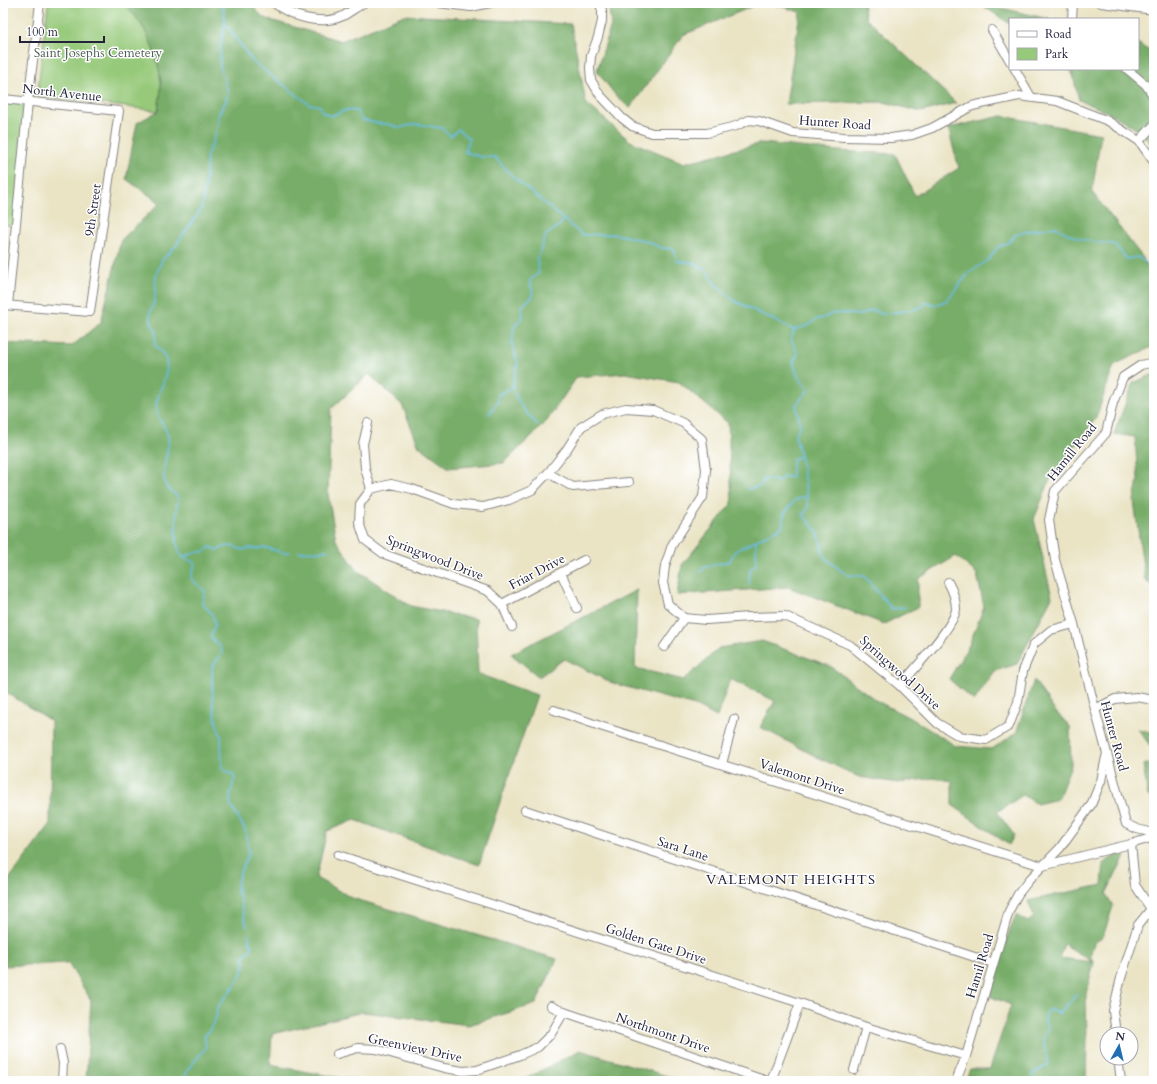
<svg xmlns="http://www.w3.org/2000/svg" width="1157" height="1084" viewBox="0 0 1157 1084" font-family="Cardo,serif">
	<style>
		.green { fill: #96c979; stroke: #5c765a }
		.forest { fill: #78ad69; stroke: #4d6852; fill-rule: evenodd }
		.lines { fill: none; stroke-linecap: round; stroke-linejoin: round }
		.stream { stroke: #6abde6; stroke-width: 1.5 }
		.minor-casing { stroke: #868380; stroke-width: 10 }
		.minor { stroke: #fff; stroke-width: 8 }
		.labels { text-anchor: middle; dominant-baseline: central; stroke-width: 3; stroke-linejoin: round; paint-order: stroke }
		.park-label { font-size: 13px; fill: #4b5c51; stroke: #fff }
		.street-label { font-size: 13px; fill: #22223b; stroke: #fff }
		.neighbourhood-label { font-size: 14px; letter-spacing: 1px; fill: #22223b; stroke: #fff }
	</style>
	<rect width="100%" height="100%" fill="#fff"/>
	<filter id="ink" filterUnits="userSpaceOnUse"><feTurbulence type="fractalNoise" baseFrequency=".025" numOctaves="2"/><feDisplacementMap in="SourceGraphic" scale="8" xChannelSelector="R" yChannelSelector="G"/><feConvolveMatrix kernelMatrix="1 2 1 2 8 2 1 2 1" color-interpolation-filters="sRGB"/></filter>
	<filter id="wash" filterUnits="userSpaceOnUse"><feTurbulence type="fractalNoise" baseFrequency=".012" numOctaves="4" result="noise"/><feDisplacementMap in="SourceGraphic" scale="16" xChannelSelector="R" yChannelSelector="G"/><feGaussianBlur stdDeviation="0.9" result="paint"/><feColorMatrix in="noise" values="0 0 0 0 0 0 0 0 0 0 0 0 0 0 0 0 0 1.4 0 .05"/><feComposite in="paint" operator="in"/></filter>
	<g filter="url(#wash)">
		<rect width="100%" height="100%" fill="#eae4c5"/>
		<g class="green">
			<path d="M 48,3 L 122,3 C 145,20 159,56 161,84 C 161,93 159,103 158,111 L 37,96 Z"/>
			<path d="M 3,99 L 28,102 L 16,226 L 3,225 Z"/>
			<path d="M 3,267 L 12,268 L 8,305 L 3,305 Z"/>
		</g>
		<g class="forest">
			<path d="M 122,3 L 249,3 L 264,18 L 341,41 L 404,15 L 571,24 L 586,103 L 630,141 L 684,163 L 762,143 L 838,151 L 895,154 L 915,196 L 959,168 L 948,128 L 1002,116 L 1101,134 L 1092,192 L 1143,258 L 1154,282 L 1154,346 L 1114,365 L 1096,418 L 1050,480 L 1034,519 L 1052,597 L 1017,664 L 995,671 L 974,701 L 949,679 L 969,645 L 984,607 L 977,574 L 956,556 L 918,579 L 918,607 L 884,624 L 788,587 L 677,595 L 682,565 L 732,503 L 728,423 L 679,382 L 625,373 L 577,377 L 546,422 L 504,463 L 449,468 L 419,446 L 402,405 L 369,374 L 331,409 L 328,494 L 336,540 L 358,571 L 411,606 L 476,619 L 478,674 L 537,695 L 504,790 L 479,865 L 355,820 L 327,831 L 316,878 L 352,898 L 557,959 L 536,1004 L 469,1025 L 363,1012 L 272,1034 L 270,1065 L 336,1077 L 368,1081 L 86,1081 L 91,1000 L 68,963 L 3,966 L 3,887 L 50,825 L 51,721 L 3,690 L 3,343 L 72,346 L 101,322 L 121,240 L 160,203 L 126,179 L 137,123 L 158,111 C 159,103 161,93 161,84 C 159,56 145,20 122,3 Z"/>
			<path d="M 608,3 L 761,3 L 683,35 L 630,108 L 616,96 L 597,71 L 611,25 Z"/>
			<path d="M 769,3 L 863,3 L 866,18 L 956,103 L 921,112 L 884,102 L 786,104 L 800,12 Z"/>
			<path d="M 979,3 L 1044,18 L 1049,19 L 1010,19 L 1010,24 Z"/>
			<path d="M 1138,43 L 1146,49 L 1154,48 L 1154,148 C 1138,124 1105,111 1079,100 L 1072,72 L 1068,69 L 1138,69 Z"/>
			<path d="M 1154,374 L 1154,586 L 1145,581 L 1134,501 L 1138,480 L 1135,437 L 1114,434 L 1133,383 Z"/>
			<path d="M 637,590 L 635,668 L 684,680 L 719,648 L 762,641 L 830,666 L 877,701 L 914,720 L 956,746 L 992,749 L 1016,733 L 1034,680 L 1054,710 L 1070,726 L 1071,765 L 1058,799 L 1037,804 L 1023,795 L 997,812 L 1014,835 L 1009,845 L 952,805 L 952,781 L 933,778 L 898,783 L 859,777 L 817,757 L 760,727 L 775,701 L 730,679 L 717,717 L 695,706 L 612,683 L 564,659 L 539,677 L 511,654 Z"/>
			<path d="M 1138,729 L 1154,733 L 1154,751 Z"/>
			<path d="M 1154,762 L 1154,798 L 1148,796 L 1143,765 Z"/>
			<path d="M 1119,853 L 1125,857 L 1116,873 L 1106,894 L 1113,906 L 1103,937 L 1094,943 L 1090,956 L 1094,962 L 1086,994 L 1087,1041 L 1086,1081 L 965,1081 L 970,1069 L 990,1069 L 1011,1005 L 989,996 L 1010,929 L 1016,915 L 1028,922 L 1034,917 L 1028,901 L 1102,885 L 1104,863 ZM 1064,944 L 1093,962 L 1059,958 Z"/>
			<path d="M 580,1050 L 684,1081 L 521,1081 Z"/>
		</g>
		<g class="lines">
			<g class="stream">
				<path d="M 214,3 L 221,5 L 223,8 L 224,13 L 225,23 L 220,48 L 220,67 L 228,92 L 226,101 L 219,113 L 218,126 L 212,144 L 207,155 L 205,189 L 202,207 L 196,217 L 182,236 L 176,246 L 162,260 L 156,275 L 155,300 L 150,313 L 151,322 L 156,331 L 155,345 C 158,349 163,353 165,357 C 172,373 156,393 156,408 C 156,419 166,426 168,436 C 171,451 159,471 166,485 C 168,491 175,492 178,498 C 176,511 173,545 182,556 C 185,560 191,560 195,563 L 191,579 L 205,591 L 202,603 L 212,614 L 214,620 L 215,625 L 211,636 L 214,641 L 220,646 L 222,652 L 219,658 L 216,661 L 212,667 L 213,704 L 217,726 L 221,736 L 222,769 L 233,774 L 235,777 L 230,797 L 231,806 L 245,829 L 249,853 L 241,870 L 238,879 L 237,888 L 247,927"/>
				<path d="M 225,23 L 253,62 L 309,104 L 320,106 L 322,112 L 331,116 L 346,110 L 357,111 L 362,120 L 382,124 L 389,124 L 399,128 L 415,124 L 442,128 L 451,136 L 458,129 L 469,139 L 465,152 L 481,157 L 495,157 L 511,175 L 582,235 L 615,234 L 647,241 L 661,248 L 674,249 L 677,261 L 694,263 L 706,270 L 715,284 L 735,301 L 794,330 L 809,325 L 817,319 L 824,318 L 831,314 L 842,313 L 860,315 L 873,310 L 882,314 L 912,310 L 922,307 L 927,302 L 936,305 L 947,300 L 968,274 L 989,259 L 999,246 C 1013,243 1009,239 1017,234 C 1027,230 1045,228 1056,227 C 1074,239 1092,243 1114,244 L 1127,259 L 1138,257 L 1154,268"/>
				<path d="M 512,387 C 520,405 524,412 538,425"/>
				<path d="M 489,414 L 498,402 L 498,395 L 512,387 L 518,363 L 512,344 L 514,327 L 523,316 L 522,306 L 533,296 L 530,280 L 539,273 L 537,259 L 546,235 L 560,225 L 563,220"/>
				<path d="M 747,489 L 761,486 L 764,479 L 773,480 L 778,482 L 784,476 L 792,478 L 792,461 L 799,456"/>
				<path d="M 807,497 L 808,508 L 803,515 L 818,532 L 824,557 L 847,575 L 864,576 L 892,609 L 905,607"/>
				<path d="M 299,552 C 309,550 317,553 327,550"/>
				<path d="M 184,557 L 196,552 L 204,552 L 210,547 L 218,550 C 228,544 233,546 243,550 L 249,548 L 257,549 L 264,547 L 284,553 L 290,552"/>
				<path d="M 700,572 L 705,567 L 730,561 L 735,551 L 782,527 L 784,514 L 795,500 L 807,496 L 800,455 L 795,435 L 800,425 L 796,405 L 809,389 L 798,377 L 793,362 L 798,354 L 791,340 L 794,330"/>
				<path d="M 749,584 L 750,569 L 756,565 L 756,541"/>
				<path d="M 183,1081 L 188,1069 L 205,1049 L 206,1046 L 204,1037 L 208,1032 L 216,1018 L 217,1008 L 220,1004 L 238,981 L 245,965 L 244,955 C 259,944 248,947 249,935"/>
				<path d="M 1033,1081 L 1032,1074 L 1048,1065 L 1043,1038 L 1048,1029 L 1045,1021 L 1046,1013 L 1050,1009 L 1060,1013 L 1077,994"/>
			</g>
		</g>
	</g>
	<g filter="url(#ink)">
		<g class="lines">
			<defs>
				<g id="minor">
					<path d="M 274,3 C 291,17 322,26 343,16 C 350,12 357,7 364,3"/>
					<path d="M 438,3 L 471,7 L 490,3"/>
					<path d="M 599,3 L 602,10 L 602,21 L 598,37 L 591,56 L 590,68 L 591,80 L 600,95 L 622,118 L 632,126 L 652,133 L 707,133 L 736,126 L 749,120 L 759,121 L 793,133 L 844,137 L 891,138 L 912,135 L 932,128 L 972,106 L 1019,96 L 1057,101 L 1108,121 L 1139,141 L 1154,162"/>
					<path d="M 1101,3 L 1154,10"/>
					<path d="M 1072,19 L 1073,3"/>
					<path d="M 992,30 L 1010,61"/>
					<path d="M 1015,69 L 1031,97"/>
					<path d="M 1127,69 L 1146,85 L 1154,97"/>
					<path d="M 3,99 L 119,111 L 90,312 L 3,305"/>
					<path d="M 1139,141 L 1154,125"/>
					<path d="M 8,305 L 28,102 L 40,3"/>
					<path d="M 1154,362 L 1141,365 L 1123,377 L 1113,403 L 1106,433 L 1055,491 L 1049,520 L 1055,560 L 1074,624 L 1095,709 L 1126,824 L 1137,829 L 1154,833"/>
					<path d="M 368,423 L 363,444 L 365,468 L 371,489"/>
					<path d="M 548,473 L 573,487 L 629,482"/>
					<path d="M 561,573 L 577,608"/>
					<path d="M 502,604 L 584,560"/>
					<path d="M 512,627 L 502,604 L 488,591 L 384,554 L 365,540 L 359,522 L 360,504 L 371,489 L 391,484 L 412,489 L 454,504 L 483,507 L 509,500 L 532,490 L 548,473 L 567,449 L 581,427 L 602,414 L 626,408 L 653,410 L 683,423 L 702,439 L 706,470 L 703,497 L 672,545 L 665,566 L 663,583 L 668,604 L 684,618 L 706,620 L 750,617 L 785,616 L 850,645 L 900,686 L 937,723 L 959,736 L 986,740 L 1009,726 L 1018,702 L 1023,671 L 1034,644 L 1051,630 L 1074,624"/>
					<path d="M 664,647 L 684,618"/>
					<path d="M 900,686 C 912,671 955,626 956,609 C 956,599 953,591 948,582"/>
					<path d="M 1095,709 L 1115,699 L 1136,697 L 1154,700"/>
					<path d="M 554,710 L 603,727 L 1042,866 L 1131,844 L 1154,837"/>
					<path d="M 722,764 L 734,719"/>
					<path d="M 525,810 L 993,963"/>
					<path d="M 1131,844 L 1135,885 L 1153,912"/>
					<path d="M 338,855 L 800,1003 L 866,1027 L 966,1056"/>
					<path d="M 551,1006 L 564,1012 L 767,1081"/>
					<path d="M 1116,1034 L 1113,1011 L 1121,978 L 1138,925 L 1151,909"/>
					<path d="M 60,1049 L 63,1063 L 62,1081"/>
					<path d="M 337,1054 L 358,1048 L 376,1049 L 444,1068 L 463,1071 L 477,1070 L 520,1055 L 538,1047 L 551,1034 L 564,1012"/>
					<path d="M 1118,1058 L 1121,1081"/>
					<path d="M 854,1070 L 866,1027"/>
					<path d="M 771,1081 L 800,1003"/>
					<path d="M 956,1081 L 966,1056 L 1009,911 L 1018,894 L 1029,880 L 1060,848 L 1091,805 L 1101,781 L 1106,757"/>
				</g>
			</defs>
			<use href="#minor" class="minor-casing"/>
			<use href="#minor" class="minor"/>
		</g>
	</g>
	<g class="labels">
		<g class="park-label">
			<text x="98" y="53">Saint Josephs Cemetery</text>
		</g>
		<g class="street-label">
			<text transform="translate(62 93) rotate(6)">North Avenue</text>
			<text transform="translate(835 123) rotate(4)">Hunter Road</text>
			<text transform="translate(93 210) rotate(-82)">9th Street</text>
			<text transform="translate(1072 452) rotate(-51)">Hamill Road</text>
			<text transform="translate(435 558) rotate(21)">Springwood Drive</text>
			<text transform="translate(537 572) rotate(-28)">Friar Drive</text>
			<text transform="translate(900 673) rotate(42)">Springwood Drive</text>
			<text transform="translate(1114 736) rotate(75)">Hunter Road</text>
			<text transform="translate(802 777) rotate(18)">Valemont Drive</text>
			<text transform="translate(683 849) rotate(18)">Sara Lane</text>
			<text transform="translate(656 944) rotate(18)">Golden Gate Drive</text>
			<text transform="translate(980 966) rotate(-73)">Hamil Road</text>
			<text transform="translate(663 1033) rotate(19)">Northmont Drive</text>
			<text transform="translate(415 1048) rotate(12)">Greenview Drive</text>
		</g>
		<g class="neighbourhood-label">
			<text x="791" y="879">VALEMONT HEIGHTS</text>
		</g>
	</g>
	<rect width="1157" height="1084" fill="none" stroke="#fff" stroke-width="16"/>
	<rect x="1009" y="18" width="130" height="52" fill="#ffffff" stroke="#a7a7b1"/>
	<rect x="1017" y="31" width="20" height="6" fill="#ffffff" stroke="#a7a7b1"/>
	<text x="1045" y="38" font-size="12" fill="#22223b">Road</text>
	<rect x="1017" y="48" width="20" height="12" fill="#96c979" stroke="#a7a7b1"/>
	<text x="1045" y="58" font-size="12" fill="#22223b">Park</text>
	<g transform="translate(1119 1046) rotate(8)"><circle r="19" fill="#ffffff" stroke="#a7a7b1"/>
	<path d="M0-3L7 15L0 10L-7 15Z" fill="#1f6fb2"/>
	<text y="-6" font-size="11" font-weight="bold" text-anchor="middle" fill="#22223b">N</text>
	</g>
	<path d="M20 36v6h84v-6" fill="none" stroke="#22223b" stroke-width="2"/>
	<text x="26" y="36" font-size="12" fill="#22223b" stroke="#ffffff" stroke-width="3" paint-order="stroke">100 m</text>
</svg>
